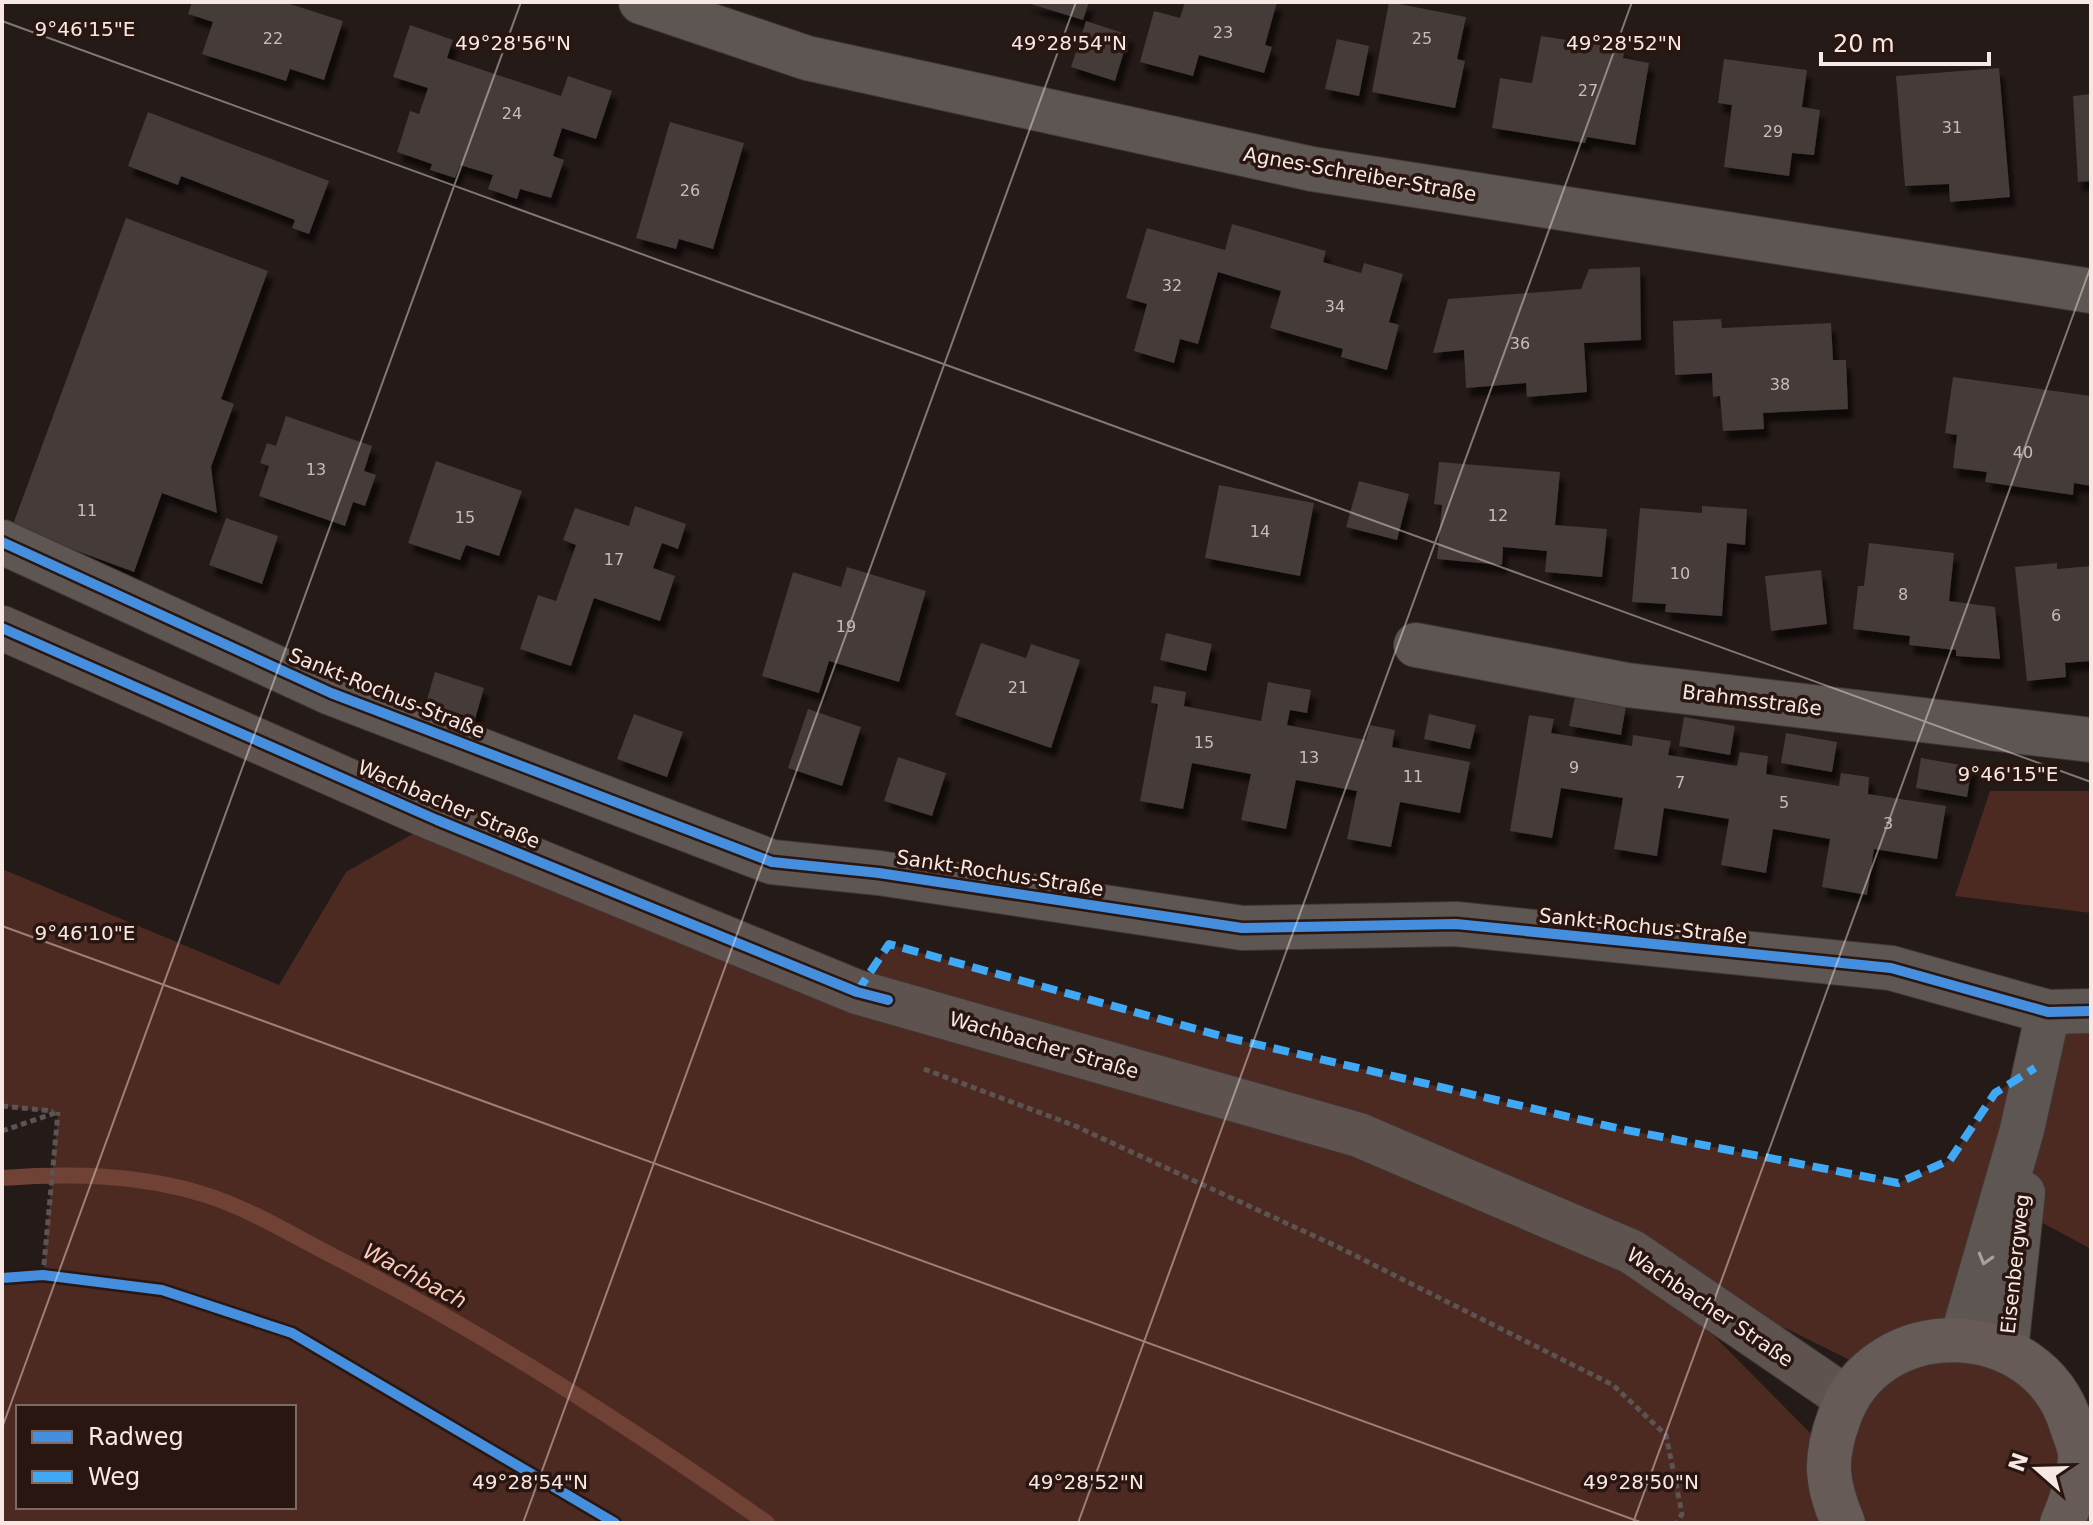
<svg xmlns="http://www.w3.org/2000/svg" width="2093" height="1525" viewBox="0 0 2093 1525" font-family="'DejaVu Sans',sans-serif">
	<style>
		.green { fill: #4d2a21; fill-rule: evenodd }
		.lines { fill: none; stroke-linecap: round; stroke-linejoin: round }
		.stream { stroke: #704135; stroke-width: 16 }
		.building { fill: #443a38; filter: url(#shadow) }
		.street-casing { stroke: #3f3735; stroke-width: 46 }
		.secondary-casing { stroke: #3f3735; stroke-width: 46 }
		.primary-casing { stroke: #3f3735; stroke-width: 46 }
		.path { stroke: #5c5452; stroke-width: 5; stroke-dasharray: 6 4; stroke-linecap: butt }
		.street { stroke: #5e5652; stroke-width: 44 }
		.secondary { stroke: #5f5350; stroke-width: 44 }
		.primary { stroke: #675b57; stroke-width: 44 }
		.quiet { stroke: #3fa9f5; stroke-width: 8; stroke-dasharray: 16 8; stroke-linecap: butt }
		.cycleway-casing { stroke: #2a1611; stroke-width: 15 }
		.cycleway { stroke: #468fdf; stroke-width: 10 }
		.oneway { stroke: #aa9f9b }
		.ticks { fill: none; stroke: #f7e8e4; stroke-width: 2; stroke-opacity: 0.45 }
		.labels { text-anchor: middle; dominant-baseline: central; stroke-width: 7; stroke-linejoin: round; paint-order: stroke }
		.number-label { font-size: 16px; fill: #cabcb9 }
		.street-label { font-size: 20px; fill: #f7e8e4; stroke: #2a1611 }
		.water-label { font-size: 22px; font-style: italic; fill: #fdcabc; stroke: #2a1611 }
		.ticks-label { font-size: 20px; text-anchor: middle; fill: #f7e8e4; stroke: #2a1611; stroke-width: 7; stroke-linejoin: round; paint-order: stroke }
	</style>
	<defs>
		<filter id="shadow"><feDropShadow dx="5" dy="9" stdDeviation="2" flood-color="#0009"/></filter>
	</defs>
	<rect width="100%" height="100%" fill="#241a17"/>
	<g class="green">
		<path d="M 1990,791 L 2091,791 L 2091,913 L 1955,896 Z"/>
		<path d="M 437,820 L 857,991 L 889,944 L 1225,1037 L 1621,1129 L 1898,1183 L 1950,1160 L 1995,1093 L 2035,1068 L 2048,1012 L 2091,1011 L 2091,1249 L 2024,1213 L 2006,1350 L 2091,1468 L 2091,1523 L 2,1523 L 2,1278 L 43,1275 L 58,1113 L 2,1106 L 2,869 L 279,985 L 346,872 ZM 1635,1254 L 1868,1369 L 1827,1450 L 1634,1255 ZM 18,1407 L 294,1407 L 294,1507 L 18,1507 Z"/>
	</g>
	<g class="lines">
		<path class="stream" d="M 2,1178 C 71,1173 140,1174 206,1195 C 250,1209 292,1235 333,1256 C 484,1332 628,1426 767,1523"/>
	</g>
	<g class="building">
		<path d="M 192,2 L 284,2 L 343,21 L 324,80 L 290,69 L 286,81 L 202,54 L 213,22 L 188,14 Z"/>
		<path d="M 1024,2 L 1089,2 L 1083,20 Z"/>
		<path d="M 1185,2 L 1277,2 L 1265,45 L 1272,47 L 1264,73 L 1199,55 L 1193,76 L 1140,62 L 1154,11 L 1180,18 Z"/>
		<path d="M 1389,2 L 1466,17 L 1457,59 L 1465,61 L 1455,108 L 1372,92 Z"/>
		<path d="M 1086,21 L 1129,35 L 1115,81 L 1071,67 Z"/>
		<path d="M 410,25 L 453,40 L 447,58 L 561,96 L 568,76 L 612,91 L 596,139 L 562,128 L 553,156 L 564,160 L 551,198 L 520,189 L 517,199 L 488,189 L 493,175 L 460,165 L 455,178 L 430,170 L 432,164 L 397,152 L 410,111 L 419,114 L 428,88 L 393,77 Z"/>
		<path d="M 1541,36 L 1625,49 L 1623,58 L 1649,63 L 1635,145 L 1587,137 L 1585,143 L 1492,128 L 1500,78 L 1532,83 Z"/>
		<path d="M 1337,39 L 1369,46 L 1359,96 L 1325,89 Z"/>
		<path d="M 1724,59 L 1807,70 L 1802,107 L 1820,110 L 1814,155 L 1792,153 L 1789,176 L 1724,167 L 1732,105 L 1718,103 Z"/>
		<path d="M 1999,68 L 2010,197 L 1950,202 L 1949,184 L 1905,186 L 1896,76 Z"/>
		<path d="M 2091,94 L 2091,181 L 2078,182 L 2073,96 Z"/>
		<path d="M 148,112 L 329,181 L 309,234 L 292,228 L 295,220 L 181,176 L 178,185 L 128,166 Z"/>
		<path d="M 670,122 L 744,143 L 713,249 L 679,239 L 676,249 L 636,238 Z"/>
		<path d="M 126,218 L 268,271 L 221,399 L 234,404 L 211,467 L 217,513 L 162,493 L 134,572 L 12,527 Z"/>
		<path d="M 1232,224 L 1326,251 L 1323,262 L 1361,273 L 1364,263 L 1403,274 L 1389,322 L 1399,325 L 1387,370 L 1341,357 L 1343,349 L 1270,328 L 1281,291 L 1218,272 L 1198,344 L 1180,339 L 1174,363 L 1134,351 L 1147,304 L 1126,298 L 1147,228 L 1225,250 Z"/>
		<path d="M 1640,267 L 1641,340 L 1584,343 L 1587,392 L 1527,397 L 1526,383 L 1466,388 L 1464,350 L 1433,353 L 1448,299 L 1581,289 L 1589,269 Z"/>
		<path d="M 1721,319 L 1722,328 L 1831,323 L 1833,360 L 1846,360 L 1848,409 L 1763,413 L 1764,429 L 1723,431 L 1720,396 L 1713,397 L 1712,373 L 1675,375 L 1673,321 Z"/>
		<path d="M 1953,377 L 2091,396 L 2091,486 L 2074,483 L 2073,495 L 1985,482 L 1987,472 L 1953,468 L 1957,435 L 1945,433 Z"/>
		<path d="M 286,416 L 372,446 L 364,471 L 376,475 L 365,506 L 353,502 L 345,526 L 259,496 L 269,466 L 260,463 L 267,443 L 276,446 Z"/>
		<path d="M 436,461 L 522,491 L 499,556 L 466,545 L 460,560 L 408,543 Z"/>
		<path d="M 1439,462 L 1560,472 L 1555,525 L 1607,529 L 1602,577 L 1545,572 L 1547,551 L 1503,547 L 1502,565 L 1437,559 L 1442,505 L 1434,504 Z"/>
		<path d="M 1359,481 L 1409,494 L 1397,540 L 1346,527 Z"/>
		<path d="M 1219,485 L 1314,503 L 1300,576 L 1205,558 Z"/>
		<path d="M 635,506 L 686,524 L 678,549 L 662,543 L 653,568 L 675,576 L 660,621 L 594,598 L 571,666 L 520,649 L 538,595 L 556,601 L 576,545 L 563,540 L 575,508 L 629,526 Z"/>
		<path d="M 1702,506 L 1747,509 L 1745,545 L 1727,543 L 1722,616 L 1665,612 L 1666,604 L 1632,602 L 1640,508 L 1702,513 Z"/>
		<path d="M 226,518 L 278,536 L 262,584 L 209,565 Z"/>
		<path d="M 1869,543 L 1954,553 L 1949,601 L 1995,607 L 2000,659 L 1956,656 L 1956,650 L 1909,645 L 1910,636 L 1853,629 L 1858,586 L 1864,586 Z"/>
		<path d="M 2057,563 L 2057,569 L 2091,566 L 2091,661 L 2065,663 L 2066,677 L 2027,681 L 2015,567 Z"/>
		<path d="M 847,567 L 926,591 L 899,682 L 829,661 L 819,693 L 762,676 L 793,572 L 841,587 Z"/>
		<path d="M 1821,570 L 1827,624 L 1771,631 L 1765,576 Z"/>
		<path d="M 1166,633 L 1212,644 L 1206,671 L 1160,660 Z"/>
		<path d="M 981,643 L 1026,658 L 1031,644 L 1080,660 L 1051,748 L 955,715 Z"/>
		<path d="M 435,672 L 484,688 L 475,719 L 426,703 Z"/>
		<path d="M 1268,682 L 1311,690 L 1307,713 L 1290,710 L 1287,725 L 1366,740 L 1370,725 L 1395,730 L 1392,747 L 1470,762 L 1460,813 L 1400,802 L 1391,847 L 1347,839 L 1357,791 L 1296,780 L 1286,829 L 1241,820 L 1251,774 L 1192,763 L 1183,809 L 1140,801 L 1158,704 L 1151,703 L 1154,686 L 1186,692 L 1184,706 L 1261,721 Z"/>
		<path d="M 1575,697 L 1626,706 L 1621,735 L 1569,726 Z"/>
		<path d="M 808,709 L 861,727 L 842,786 L 788,768 Z"/>
		<path d="M 634,714 L 683,732 L 667,777 L 617,759 Z"/>
		<path d="M 1429,714 L 1476,725 L 1470,749 L 1424,739 Z"/>
		<path d="M 1529,715 L 1554,719 L 1551,733 L 1632,746 L 1633,735 L 1671,741 L 1668,755 L 1737,766 L 1740,752 L 1768,756 L 1766,774 L 1839,786 L 1841,773 L 1869,777 L 1868,794 L 1946,806 L 1937,859 L 1874,849 L 1867,895 L 1822,887 L 1830,839 L 1773,829 L 1766,873 L 1721,865 L 1729,819 L 1664,808 L 1657,856 L 1614,849 L 1623,798 L 1561,788 L 1552,838 L 1510,831 Z"/>
		<path d="M 1684,717 L 1735,726 L 1730,755 L 1679,746 Z"/>
		<path d="M 1786,733 L 1837,742 L 1832,772 L 1781,763 Z"/>
		<path d="M 898,757 L 946,773 L 932,816 L 884,801 Z"/>
		<path d="M 1921,758 L 1972,767 L 1967,797 L 1916,788 Z"/>
	</g>
	<g class="lines">
		<defs>
			<g id="street">
				<path d="M 641,2 L 807,58 L 1312,169 L 2091,291"/>
				<path d="M 2,542 L 331,693 L 772,862 L 879,873 L 1242,928 L 1456,924 L 1891,968 L 2048,1012 L 2091,1011"/>
				<path d="M 1416,645 L 1627,685 L 2091,740"/>
				<path d="M 1962,1338 L 2022,1130 L 2048,1012"/>
				<path d="M 2006,1350 L 2023,1193"/>
			</g>
			<path id="secondary" d="M 2,628 L 437,820 L 857,992 L 1359,1135 L 1632,1252 L 1846,1398"/>
			<path id="primary" d="M 1843,1523 C 1826,1483 1824,1459 1839,1418 C 1876,1311 2038,1316 2071,1424 C 2074,1434 2081,1448 2080,1459 C 2078,1482 2071,1502 2062,1523"/>
		</defs>
		<use href="#street" class="street-casing"/>
		<use href="#secondary" class="secondary-casing"/>
		<use href="#primary" class="primary-casing"/>
		<g class="path">
			<path d="M 924,1069 L 1073,1125 L 1336,1246 L 1613,1385 L 1666,1435 L 1682,1514 L 1677,1523"/>
			<path d="M 2,1106 L 53,1111"/>
			<path d="M 2,1131 L 58,1112"/>
			<path d="M 43,1275 L 58,1112"/>
		</g>
		<use href="#street" class="street"/>
		<use href="#secondary" class="secondary"/>
		<use href="#primary" class="primary"/>
		<path class="quiet" d="M 857,992 L 889,944 L 1225,1037 L 1621,1129 L 1898,1183 L 1950,1160 L 1995,1093 L 2035,1068"/>
		<defs>
			<g id="cycleway">
				<path d="M 2,542 L 331,693 L 772,862 L 879,873 L 1242,928 L 1456,924 L 1891,968 L 2048,1012 L 2091,1011"/>
				<path d="M 2,628 L 437,820 L 857,992 L 888,1000"/>
				<path d="M 2,1278 L 43,1275 L 162,1290 L 292,1333 L 615,1523"/>
			</g>
		</defs>
		<use href="#cycleway" class="cycleway-casing"/>
		<use href="#cycleway" class="cycleway"/>
	</g>
	<defs><path id="oneway-chevron" d="M-2-3.5L2.5 0L-2 3.5" fill="none" stroke-width="1.6" stroke-linecap="round" stroke-linejoin="round" transform="scale(2)"/></defs>
	<use class="oneway" href="#oneway-chevron" transform="translate(1985 1259) rotate(106)"/>
	<path class="ticks" d="M 2,21 L 2091,782M 2,926 L 1643,1523M 2,1428 L 521,2M 523,1523 L 1076,2M 1078,1523 L 1632,2M 1633,1523 L 2091,266"/>
	<g class="labels">
		<g class="number-label">
			<text x="1223" y="32">23</text>
			<text x="273" y="38">22</text>
			<text x="1422" y="38">25</text>
			<text x="1588" y="90">27</text>
			<text x="512" y="113">24</text>
			<text x="1952" y="127">31</text>
			<text x="1773" y="131">29</text>
			<text x="690" y="190">26</text>
			<text x="1172" y="285">32</text>
			<text x="1335" y="306">34</text>
			<text x="1520" y="343">36</text>
			<text x="1780" y="384">38</text>
			<text x="2023" y="452">40</text>
			<text x="316" y="469">13</text>
			<text x="87" y="510">11</text>
			<text x="1498" y="515">12</text>
			<text x="465" y="517">15</text>
			<text x="1260" y="531">14</text>
			<text x="614" y="559">17</text>
			<text x="1680" y="573">10</text>
			<text x="1903" y="594">8</text>
			<text x="2056" y="615">6</text>
			<text x="846" y="626">19</text>
			<text x="1018" y="687">21</text>
			<text x="1204" y="742">15</text>
			<text x="1309" y="757">13</text>
			<text x="1574" y="767">9</text>
			<text x="1413" y="776">11</text>
			<text x="1680" y="782">7</text>
			<text x="1784" y="802">5</text>
			<text x="1888" y="823">3</text>
		</g>
		<g class="street-label">
			<text transform="translate(1360 174) rotate(10)">Agnes-Schreiber-Straße</text>
			<text transform="translate(387 693) rotate(22)">Sankt-Rochus-Straße</text>
			<text transform="translate(1752 700) rotate(7)">Brahmsstraße</text>
			<text transform="translate(449 804) rotate(23)">Wachbacher Straße</text>
			<text transform="translate(1000 873) rotate(9)">Sankt-Rochus-Straße</text>
			<text transform="translate(1643 926) rotate(6)">Sankt-Rochus-Straße</text>
			<text transform="translate(1044 1045) rotate(16)">Wachbacher Straße</text>
			<text transform="translate(2015 1264) rotate(-84)">Eisenbergweg</text>
			<text transform="translate(1710 1307) rotate(34)">Wachbacher Straße</text>
		</g>
		<g class="water-label">
			<text transform="translate(415 1276) rotate(28)">Wachbach</text>
		</g>
	</g>
	<g class="ticks-label">
		<text x="85" y="36">9°46'15"E</text>
		<text x="513" y="50">49°28'56"N</text>
		<text x="1069" y="50">49°28'54"N</text>
		<text x="1624" y="50">49°28'52"N</text>
		<text x="2008" y="781">9°46'15"E</text>
		<text x="85" y="940">9°46'10"E</text>
		<text x="530" y="1489">49°28'54"N</text>
		<text x="1086" y="1489">49°28'52"N</text>
		<text x="1641" y="1489">49°28'50"N</text>
	</g>
	<rect width="2093" height="1525" fill="none" stroke="#f7e8e4" stroke-width="8"/>
	<rect x="16" y="1405" width="280" height="104" fill="#2a1611" stroke="#7c6a65" stroke-width="2"/>
	<rect x="32" y="1431" width="40" height="12" fill="#468fdf" stroke="#7c6a65" stroke-width="2"/>
	<text x="88" y="1445" font-size="24" fill="#f7e8e4">Radweg</text>
	<rect x="32" y="1471" width="40" height="12" fill="#3fa9f5" stroke="#7c6a65" stroke-width="2"/>
	<text x="88" y="1485" font-size="24" fill="#f7e8e4">Weg</text>
	<g transform="translate(2037 1469) rotate(290)" stroke="#2a1611" stroke-width="6" paint-order="stroke">
	<path d="M0-6L14 30L0 20L-14 30Z" fill="#f7e8e4"/>
	<text y="-12" font-size="22" font-weight="bold" text-anchor="middle" fill="#f7e8e4">N</text>
	</g>
	<path d="M1821 52v12h168v-12" fill="none" stroke="#f7e8e4" stroke-width="4"/>
	<text x="1833" y="52" font-size="24" fill="#f7e8e4" stroke="#2a1611" stroke-width="6" paint-order="stroke">20 m</text>
</svg>
